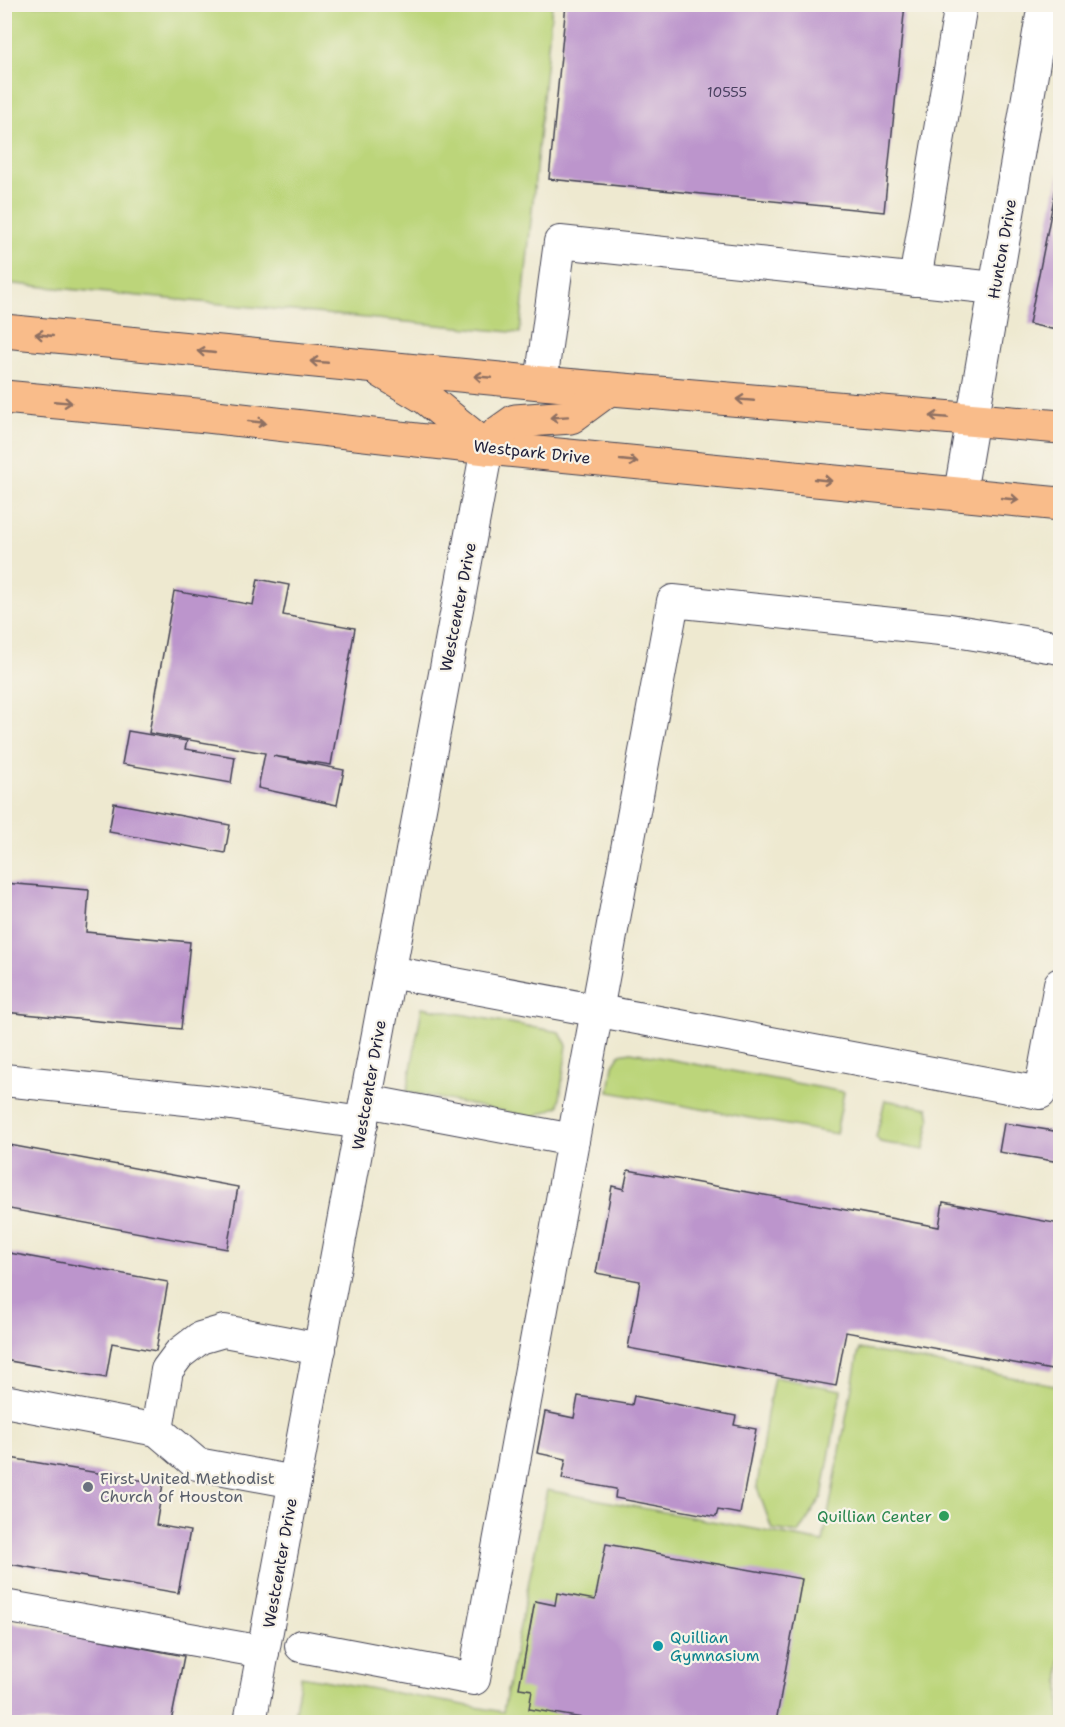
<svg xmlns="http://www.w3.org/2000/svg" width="1065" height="1727" viewBox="0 0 1065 1727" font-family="'Shantell Sans',sans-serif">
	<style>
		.green { fill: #bcd57a; stroke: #6f7c5a; stroke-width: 1.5 }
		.building { fill: #bc95cc }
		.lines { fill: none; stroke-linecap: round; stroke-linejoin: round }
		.minor-casing { stroke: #414051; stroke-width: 34 }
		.major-casing { stroke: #414051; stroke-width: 35 }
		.minor { stroke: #fff; stroke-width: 32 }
		.major { stroke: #f9bc8a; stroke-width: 33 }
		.oneway { stroke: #8e6f62 }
		.worship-dot { fill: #6b7280; stroke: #f7f3e8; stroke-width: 2 }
		.leisure-dot { fill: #2e9e5b; stroke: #f7f3e8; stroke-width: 2 }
		.culture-dot { fill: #0f9aa8; stroke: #f7f3e8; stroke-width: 2 }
		.labels { text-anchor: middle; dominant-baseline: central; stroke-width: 4.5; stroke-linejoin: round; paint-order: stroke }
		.number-label { font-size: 14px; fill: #483f5f }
		.street-label { font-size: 16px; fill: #22223b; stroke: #f7f3e8 }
		.worship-label { font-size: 16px; fill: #5b616d; stroke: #f7f3e8; text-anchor: start }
		.leisure-label { font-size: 16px; fill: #27864d; stroke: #f7f3e8; text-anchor: end }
		.culture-label { font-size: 16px; fill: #0d838f; stroke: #f7f3e8; text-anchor: start }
	</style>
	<rect width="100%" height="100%" fill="#f7f3e8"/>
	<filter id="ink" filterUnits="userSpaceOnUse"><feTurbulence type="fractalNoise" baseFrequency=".0167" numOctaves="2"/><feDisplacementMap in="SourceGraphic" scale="12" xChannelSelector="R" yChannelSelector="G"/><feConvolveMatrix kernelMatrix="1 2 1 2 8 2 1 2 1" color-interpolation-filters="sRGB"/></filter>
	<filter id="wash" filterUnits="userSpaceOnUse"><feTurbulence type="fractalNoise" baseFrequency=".008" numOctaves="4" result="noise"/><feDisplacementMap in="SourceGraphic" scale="24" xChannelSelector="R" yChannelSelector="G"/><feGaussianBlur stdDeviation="1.35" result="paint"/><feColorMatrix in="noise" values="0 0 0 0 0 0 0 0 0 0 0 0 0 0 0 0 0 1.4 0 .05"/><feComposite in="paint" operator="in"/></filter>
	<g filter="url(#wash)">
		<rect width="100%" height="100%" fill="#eee9d0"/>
		<g class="green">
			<path d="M 4,5 L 552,5 L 520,333 L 5,283 Z"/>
			<path d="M 422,1007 L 559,1032 L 567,1045 L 559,1106 L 533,1117 L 407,1092 Z"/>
			<path d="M 631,1052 L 844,1092 L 836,1134 L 609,1092 L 613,1065 L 620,1054 Z"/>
			<path d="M 885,1100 L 928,1108 L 930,1119 L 924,1150 L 880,1142 L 876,1137 Z"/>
			<path d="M 859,1349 L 1060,1386 L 1060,1722 L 293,1722 L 301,1676 L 503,1712 L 547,1490 L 823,1542 Z"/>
			<path d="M 774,1377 L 841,1390 L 822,1497 L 799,1533 L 772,1529 L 757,1487 L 767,1414 Z"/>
		</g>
		<g id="blocks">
			<g class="building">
				<path d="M 566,4 L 905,4 L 884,212 L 549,179 Z"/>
				<path d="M 1059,173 L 1060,309 L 1056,330 L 1029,324 Z"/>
				<path d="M 258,579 L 289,585 L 283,615 L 355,628 L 331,765 L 273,756 L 344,770 L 337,805 L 258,788 L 265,753 L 149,733 L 174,591 L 253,605 Z"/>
				<path d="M 128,731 L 187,741 L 185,749 L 235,757 L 231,783 L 122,764 Z"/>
				<path d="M 114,803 L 230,825 L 225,853 L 109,832 Z"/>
				<path d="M 4,883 L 89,890 L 86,932 L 190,942 L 181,1029 L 4,1012 Z"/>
				<path d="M 1004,1123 L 1060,1132 L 1060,1162 L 999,1152 Z"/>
				<path d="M 4,1144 L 238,1187 L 227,1249 L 4,1208 Z"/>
				<path d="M 628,1170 L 939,1227 L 943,1202 L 1060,1224 L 1060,1324 L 1052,1370 L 846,1332 L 836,1386 L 628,1348 L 640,1281 L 596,1273 L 612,1186 L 624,1189 Z"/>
				<path d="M 4,1252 L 168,1282 L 156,1351 L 112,1343 L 106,1378 L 4,1360 Z"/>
				<path d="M 578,1396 L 632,1405 L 634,1396 L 736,1416 L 734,1425 L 756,1429 L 740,1514 L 718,1510 L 716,1517 L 615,1498 L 616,1489 L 562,1479 L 566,1459 L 537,1453 L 545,1412 L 574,1418 Z"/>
				<path d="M 4,1457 L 163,1484 L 156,1525 L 190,1531 L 178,1593 L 4,1563 Z"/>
				<path d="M 606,1544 L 802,1579 L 776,1722 L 606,1722 L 529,1709 L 532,1690 L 519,1688 L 535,1601 L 555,1605 L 557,1593 L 595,1600 Z"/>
				<path d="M 4,1621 L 184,1656 L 171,1722 L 4,1722 Z"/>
			</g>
		</g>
	</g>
	<g filter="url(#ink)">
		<use href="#blocks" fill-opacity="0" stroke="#414051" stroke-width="1.5"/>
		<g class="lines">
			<defs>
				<g id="minor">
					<path d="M 915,280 L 961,4"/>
					<path d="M 541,383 L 560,242 L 995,288"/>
					<path d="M 960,493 L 1044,4"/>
					<path d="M 390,972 L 1040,1093 L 1060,984"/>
					<path d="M 4,1080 L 224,1103 L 362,1123"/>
					<path d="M 573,1140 L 673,601 L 950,630 L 1060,648"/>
					<path d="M 4,1401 L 157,1430 L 197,1464 L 295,1482"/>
					<path d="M 157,1430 L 167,1370 L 179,1354 L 200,1338 L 224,1331 L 320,1349"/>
					<path d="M 4,1606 L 263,1652"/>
					<path d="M 301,1646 L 474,1679 L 573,1140 L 366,1101"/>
					<path d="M 250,1722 L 487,448"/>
				</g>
				<g id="major">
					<path d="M 4,331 L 541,383 L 1060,427"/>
					<path d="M 381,371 L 426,398 L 487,448"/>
					<path d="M 4,397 L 207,416 L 487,448 L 1060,504"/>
					<path d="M 487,448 L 498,433 L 515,421 L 571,417 L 609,389"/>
				</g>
			</defs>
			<use href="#minor" class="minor-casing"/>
			<use href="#major" class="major-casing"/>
			<use href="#minor" class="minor"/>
			<use href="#major" class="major"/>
		</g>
		<defs><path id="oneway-shaft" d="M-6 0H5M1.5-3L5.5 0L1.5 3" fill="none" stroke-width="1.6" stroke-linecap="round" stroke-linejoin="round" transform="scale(1.5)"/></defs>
		<g class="oneway">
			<use href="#oneway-shaft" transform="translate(44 335) rotate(-174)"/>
			<use href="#oneway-shaft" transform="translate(206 352) rotate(-174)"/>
			<use href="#oneway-shaft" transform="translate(319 362) rotate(-175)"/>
			<use href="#oneway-shaft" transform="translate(483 377) rotate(-175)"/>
			<use href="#oneway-shaft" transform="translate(745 400) rotate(-175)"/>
			<use href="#oneway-shaft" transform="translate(63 402) rotate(5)"/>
			<use href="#oneway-shaft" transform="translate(559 417) rotate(176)"/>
			<use href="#oneway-shaft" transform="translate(939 417) rotate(-175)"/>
			<use href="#oneway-shaft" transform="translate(257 422) rotate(6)"/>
			<use href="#oneway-shaft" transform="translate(629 461) rotate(6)"/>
			<use href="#oneway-shaft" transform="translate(823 480) rotate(6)"/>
			<use href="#oneway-shaft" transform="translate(1010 499) rotate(6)"/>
		</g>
	</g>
	<circle class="worship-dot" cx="88" cy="1487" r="6"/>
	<circle class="leisure-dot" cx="944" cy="1516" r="6"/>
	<circle class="culture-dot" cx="658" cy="1646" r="6"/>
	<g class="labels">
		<g class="number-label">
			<text x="727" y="92">10555</text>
		</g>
		<g class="street-label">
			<text transform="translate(1002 249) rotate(-80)">Hunton Drive</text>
			<text transform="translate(532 452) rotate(6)">Westpark Drive</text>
			<text transform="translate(458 607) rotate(-79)">Westcenter Drive</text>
			<text transform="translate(369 1085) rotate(-80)">Westcenter Drive</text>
			<text transform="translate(280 1563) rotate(-80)">Westcenter Drive</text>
		</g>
		<g class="worship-label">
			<text x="100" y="1478">First United Methodist<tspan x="100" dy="18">Church of Houston</tspan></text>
		</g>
		<g class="leisure-label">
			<text x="932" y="1516">Quillian Center</text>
		</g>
		<g class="culture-label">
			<text x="670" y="1637">Quillian<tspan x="670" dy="18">Gymnasium</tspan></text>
		</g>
	</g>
	<rect width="1065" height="1727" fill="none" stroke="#f7f3e8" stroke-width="24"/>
</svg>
